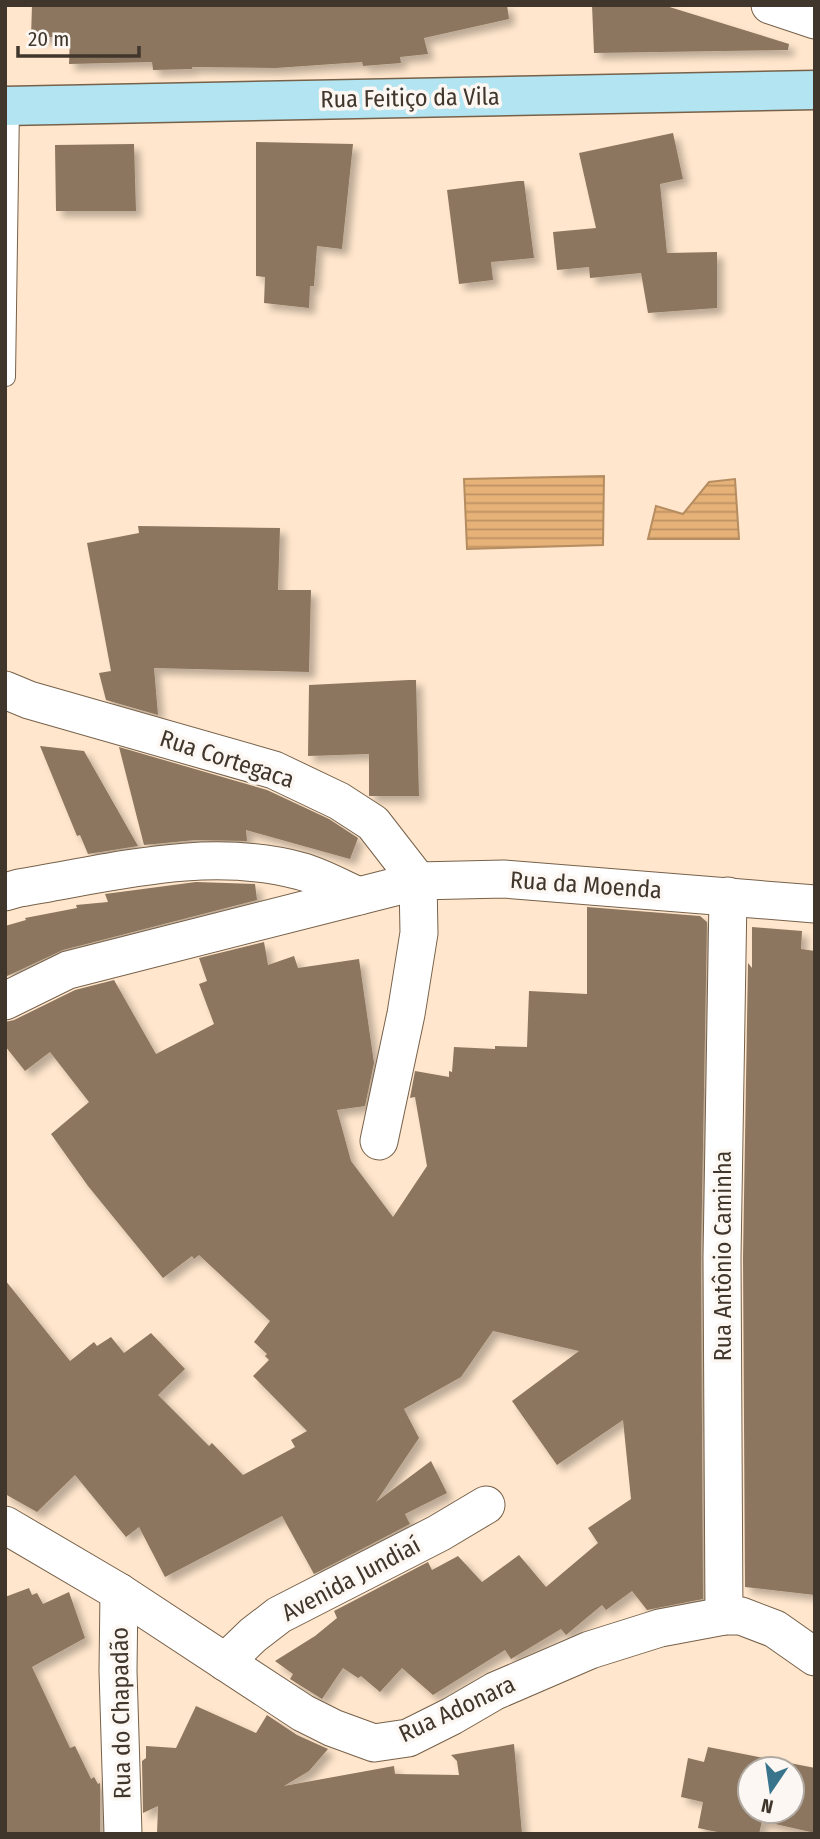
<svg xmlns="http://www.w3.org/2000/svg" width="820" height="1839" viewBox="0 0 820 1839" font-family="'Fira Sans Condensed',sans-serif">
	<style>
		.water { fill: url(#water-rules); stroke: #b58d61; stroke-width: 2 }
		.building { fill: #8c765e; fill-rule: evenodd; filter: url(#shadow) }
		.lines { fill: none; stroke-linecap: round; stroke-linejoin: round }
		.lane-casing { stroke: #76614a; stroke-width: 20 }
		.street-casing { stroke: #76614a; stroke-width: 39 }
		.secondary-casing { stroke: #76614a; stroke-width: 41 }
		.lane { stroke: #fff; stroke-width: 18 }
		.street { stroke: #fff; stroke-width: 37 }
		.secondary { stroke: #b2e4f1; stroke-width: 38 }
		.labels { text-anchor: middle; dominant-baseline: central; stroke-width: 7; stroke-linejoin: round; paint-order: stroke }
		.street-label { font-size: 24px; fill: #40362c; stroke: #fcf7f2 }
	</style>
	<defs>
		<pattern id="water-rules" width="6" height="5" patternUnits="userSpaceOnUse" patternTransform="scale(1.75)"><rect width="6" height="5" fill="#e7b278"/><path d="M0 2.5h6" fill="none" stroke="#bd9263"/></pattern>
		<filter id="shadow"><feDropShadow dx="6" dy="6" stdDeviation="3.5" flood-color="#0004"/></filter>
	</defs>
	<rect width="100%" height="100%" fill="#ffe6cc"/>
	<g class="water">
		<path d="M 604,476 L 603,545 L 467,549 L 464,479 Z"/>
		<path d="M 735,479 L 739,539 L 648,539 L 656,506 L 683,514 L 709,482 Z"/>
	</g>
	<g class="building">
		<path d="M 32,5 L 507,5 L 509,19 L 424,38 L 428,54 L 400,57 L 401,63 L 363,66 L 362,62 L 276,68 L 192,67 L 192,69 L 153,70 L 152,62 L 69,64 L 70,36 L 31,38 Z"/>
		<path d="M 592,5 L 663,5 L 789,44 L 788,50 L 594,53 Z"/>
		<path d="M 673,133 L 683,179 L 660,184 L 667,253 L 717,252 L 717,308 L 648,313 L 641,273 L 590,278 L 589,267 L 557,270 L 553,232 L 596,228 L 579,153 Z"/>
		<path d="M 256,142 L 353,144 L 342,249 L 317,246 L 314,286 L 310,286 L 309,308 L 264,303 L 265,277 L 256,276 Z"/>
		<path d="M 134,144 L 136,211 L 56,211 L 55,145 Z"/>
		<path d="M 518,181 L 524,181 L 534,258 L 491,262 L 493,280 L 459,284 L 447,190 Z"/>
		<path d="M 138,526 L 280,528 L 278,590 L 311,590 L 309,672 L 154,668 L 158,715 L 106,700 L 99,673 L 111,671 L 87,543 L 139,533 Z"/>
		<path d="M 409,680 L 416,680 L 419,796 L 369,796 L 369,754 L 308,756 L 309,685 Z"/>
		<path d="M 40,746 L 84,751 L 138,846 L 88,854 L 80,835 L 77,836 Z"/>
		<path d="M 119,747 L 267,790 L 329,819 L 358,838 L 350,859 L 246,830 L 247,841 L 195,840 L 144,845 Z"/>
		<path d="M 196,882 L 255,884 L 257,900 L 63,950 L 5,977 L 5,926 L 26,920 L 25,918 L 77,908 L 76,905 L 108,902 L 105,894 Z"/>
		<path d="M 587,907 L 700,916 L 707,922 L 701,1257 L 703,1599 L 647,1610 L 632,1591 L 606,1610 L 602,1605 L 566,1635 L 561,1629 L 511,1659 L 505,1650 L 433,1695 L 402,1668 L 380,1692 L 361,1676 L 358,1678 L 343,1668 L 322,1699 L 290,1679 L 293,1674 L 275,1661 L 315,1636 L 337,1618 L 334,1611 L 428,1562 L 432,1570 L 458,1556 L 482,1582 L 519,1555 L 546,1587 L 598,1543 L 588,1528 L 631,1499 L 623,1420 L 557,1465 L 512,1401 L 579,1351 L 493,1331 L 461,1377 L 404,1409 L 419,1438 L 376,1502 L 431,1461 L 447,1493 L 405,1514 L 410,1524 L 314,1574 L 282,1516 L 165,1577 L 139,1527 L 126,1537 L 75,1475 L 37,1512 L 5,1494 L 5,1280 L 70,1361 L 94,1342 L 97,1346 L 111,1337 L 124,1353 L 151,1333 L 185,1369 L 158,1395 L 209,1446 L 212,1443 L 243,1475 L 295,1447 L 291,1440 L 307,1431 L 253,1376 L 269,1360 L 265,1356 L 267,1354 L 254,1342 L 270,1321 L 199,1255 L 194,1259 L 192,1256 L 163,1278 L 88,1186 L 51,1134 L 89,1102 L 50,1052 L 25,1071 L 5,1046 L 5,1022 L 14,1020 L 75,990 L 114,980 L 156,1054 L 214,1024 L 199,984 L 207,981 L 199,958 L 264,942 L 268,965 L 294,956 L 298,968 L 359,959 L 374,1063 L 365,1106 L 337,1110 L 351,1161 L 393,1217 L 427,1166 L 415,1097 L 410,1098 L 415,1071 L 449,1077 L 449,1071 L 452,1072 L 454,1047 L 495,1049 L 495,1046 L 527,1047 L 529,991 L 587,994 Z"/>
		<path d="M 752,927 L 802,931 L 801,949 L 815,951 L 815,1595 L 745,1587 L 743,1257 L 748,963 L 752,968 Z"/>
		<path d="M 29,1588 L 32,1595 L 37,1593 L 43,1604 L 69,1592 L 85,1638 L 32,1667 L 70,1748 L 75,1746 L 91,1779 L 94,1777 L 98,1784 L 100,1783 L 100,1834 L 5,1834 L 5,1597 Z"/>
		<path d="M 196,1706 L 256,1733 L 267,1715 L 297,1735 L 328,1749 L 309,1771 L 284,1786 L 394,1766 L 395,1774 L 459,1775 L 457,1761 L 451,1755 L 514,1744 L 522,1834 L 157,1834 L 158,1806 L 143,1813 L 142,1761 L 146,1758 L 146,1746 L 176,1748 Z"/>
		<path d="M 708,1747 L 815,1768 L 815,1833 L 762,1821 L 759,1834 L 727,1834 L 698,1828 L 703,1802 L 681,1797 L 688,1758 L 704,1762 ZM 750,1769 L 792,1769 L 792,1811 L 750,1811 Z"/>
	</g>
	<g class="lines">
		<defs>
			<path id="lane" d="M 6,377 L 10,106"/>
			<g id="street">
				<path d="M 770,5 L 815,20"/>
				<path d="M 5,690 L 29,700 L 274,770 L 339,801 L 373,823 L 418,881"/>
				<path d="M 5,892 L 19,888 C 111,873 208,846 300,871 C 320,876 340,888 359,896"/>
				<path d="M 5,1001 L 68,970 L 418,881 L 504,879 L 815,904"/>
				<path d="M 379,1141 L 406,1014 L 419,933 L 418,881"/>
				<path d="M 5,1525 L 119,1592 L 303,1713 L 333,1728 L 374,1743 L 408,1738 L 452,1716 L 495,1691 L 590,1650 L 660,1628 L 724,1616 L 741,1616 L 775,1629 L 815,1657"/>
				<path d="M 119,1592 L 118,1671 L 123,1834"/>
				<path d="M 724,1616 L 722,1257 L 728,896"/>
				<path d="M 225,1662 L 253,1635 L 279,1615 L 439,1533 L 486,1505"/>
			</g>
			<path id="secondary" d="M 5,106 L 815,90"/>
		</defs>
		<use href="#lane" class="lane-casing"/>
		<use href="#street" class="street-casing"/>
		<use href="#secondary" class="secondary-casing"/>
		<use href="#lane" class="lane"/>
		<use href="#street" class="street"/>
		<use href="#secondary" class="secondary"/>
	</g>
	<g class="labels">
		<g class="street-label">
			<text transform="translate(410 98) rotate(-1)">Rua Feitiço da Vila</text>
			<text transform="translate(227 759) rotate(18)">Rua Cortegaca</text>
			<text transform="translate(586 885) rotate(4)">Rua da Moenda</text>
			<text transform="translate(723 1256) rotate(-90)">Rua Antônio Caminha</text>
			<text transform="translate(351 1579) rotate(-28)">Avenida Jundiaí</text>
			<text transform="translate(457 1709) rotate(-25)">Rua Adonara</text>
			<text transform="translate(121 1713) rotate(-91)">Rua do Chapadão</text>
		</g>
	</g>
	<rect width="820" height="1839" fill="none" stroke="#40362c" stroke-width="14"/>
	<g transform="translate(771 1790) rotate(193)"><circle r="33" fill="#fcf7f2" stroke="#b1aaa3" stroke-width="2"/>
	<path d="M0-5L12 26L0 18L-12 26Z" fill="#38758c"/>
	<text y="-10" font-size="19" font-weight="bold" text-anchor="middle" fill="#40362c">N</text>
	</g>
	<path d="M18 46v10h121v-10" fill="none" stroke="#40362c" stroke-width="3.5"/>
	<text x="28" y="46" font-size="21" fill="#40362c" stroke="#fcf7f2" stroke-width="5" paint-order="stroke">20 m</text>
</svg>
